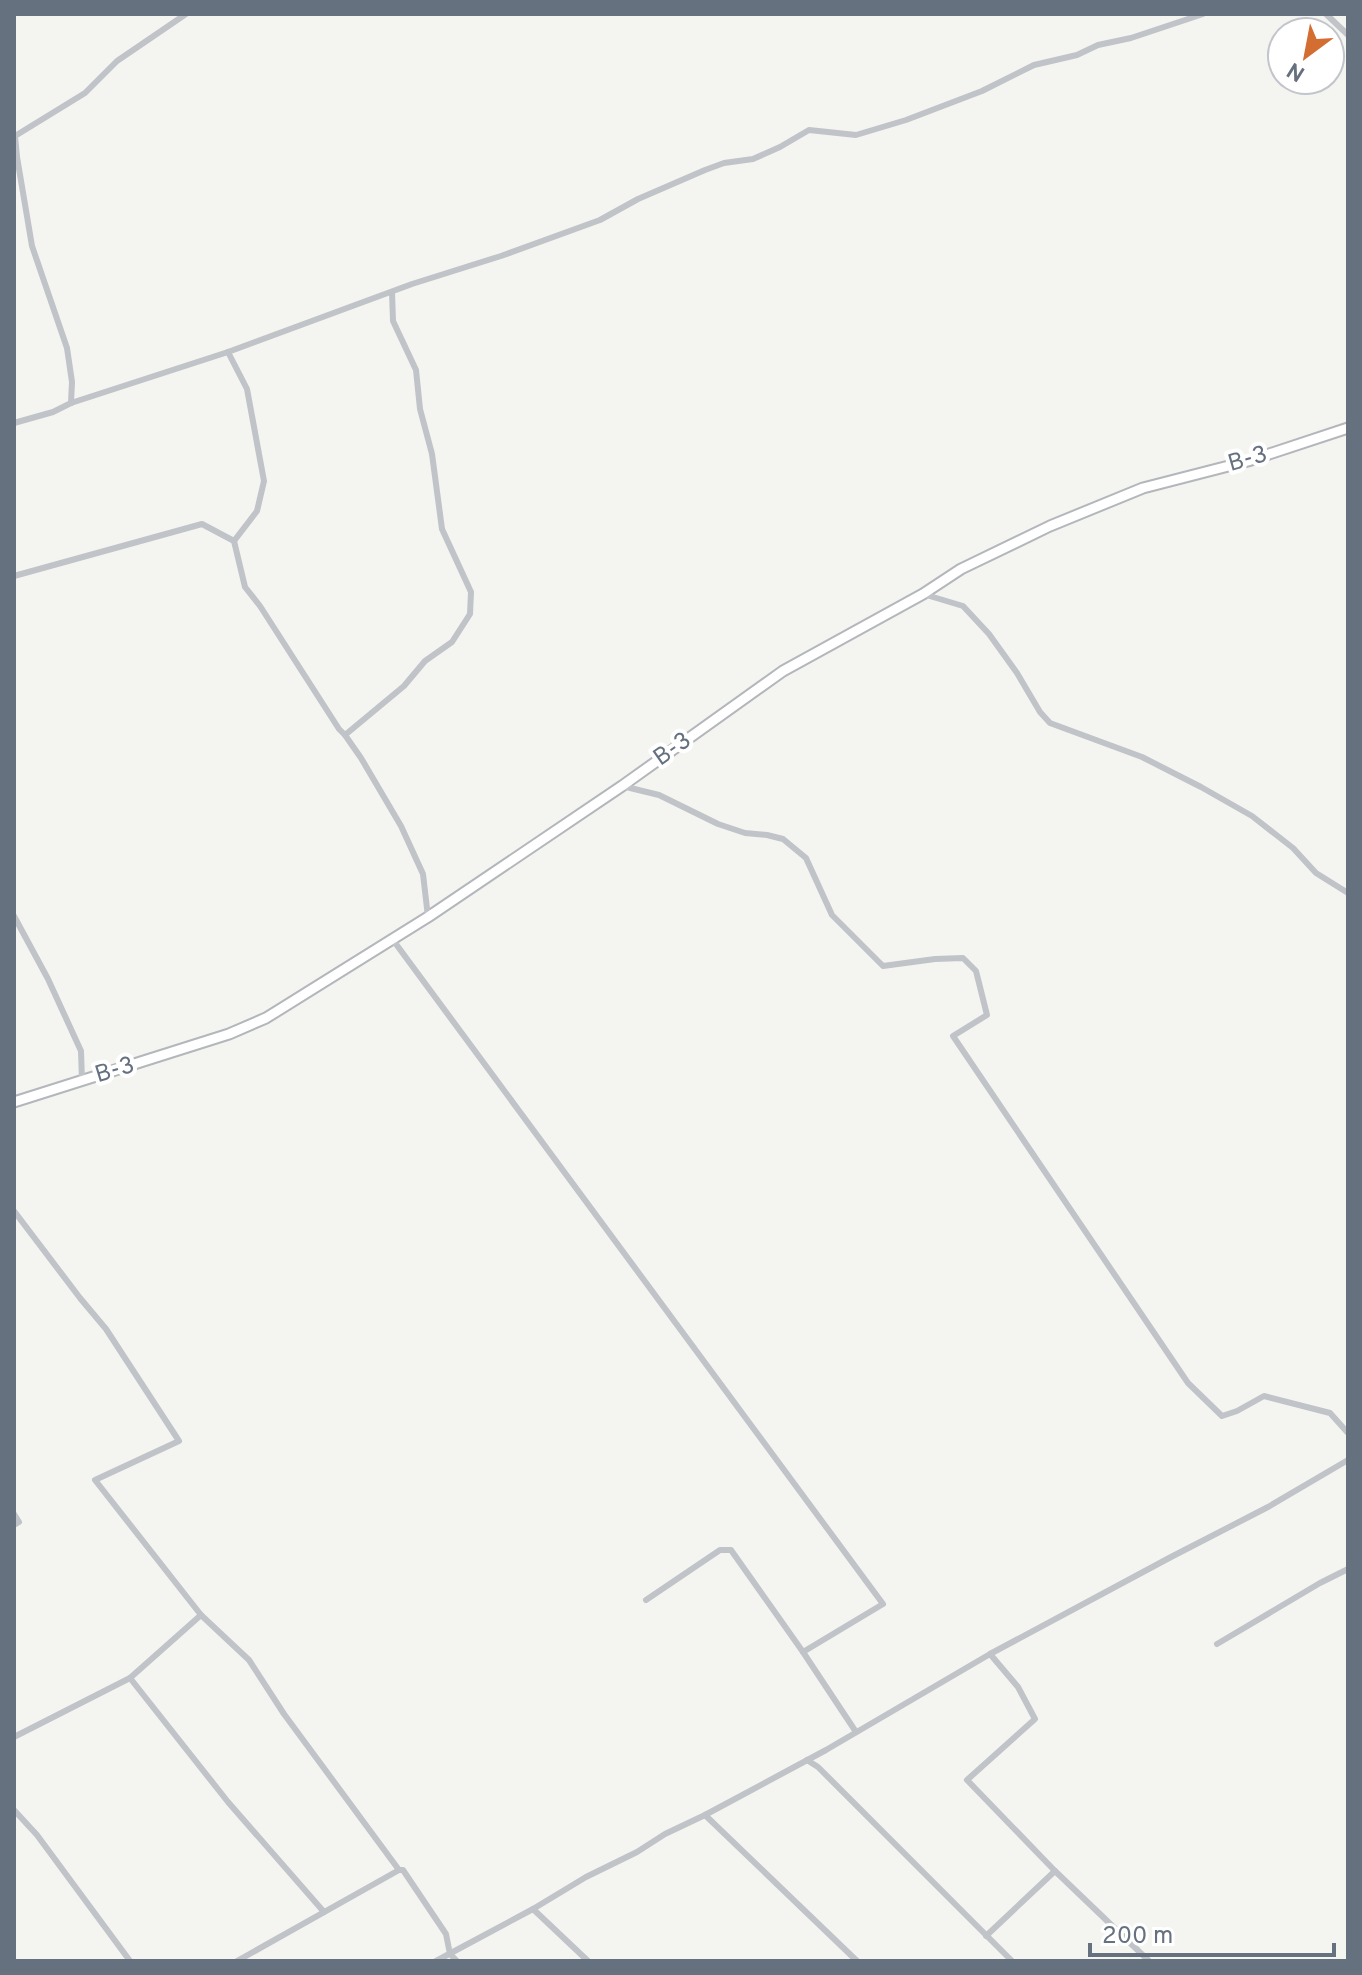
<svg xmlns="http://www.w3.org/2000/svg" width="1362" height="1975" viewBox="0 0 1362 1975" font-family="Overpass,sans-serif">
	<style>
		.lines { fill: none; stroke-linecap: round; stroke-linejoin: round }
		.secondary-casing { stroke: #b3b6bb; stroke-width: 13 }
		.minor { stroke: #c0c3c7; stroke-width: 6 }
		.secondary { stroke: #fff; stroke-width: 9 }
		.labels { text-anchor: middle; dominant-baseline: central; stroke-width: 8; stroke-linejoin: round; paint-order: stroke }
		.street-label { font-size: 24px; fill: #667180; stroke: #fff }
	</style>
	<rect width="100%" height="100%" fill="#f4f5f1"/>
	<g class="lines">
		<defs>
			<path id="secondary" d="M 14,1102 L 229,1034 L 266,1018 L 428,917 L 622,786 L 783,671 L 923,594 L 961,569 L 1050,526 L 1143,488 L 1248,461 L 1348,428"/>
		</defs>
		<use href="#secondary" class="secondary-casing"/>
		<g class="minor">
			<path d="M 1326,14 L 1348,35"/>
			<path d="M 392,292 L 393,321 L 416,370 L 420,409 L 432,454 L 442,529 L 471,592 L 470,614 L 452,642 L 425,661 L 404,686 L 345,735 L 361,758 L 401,826 L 423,874 L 428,917"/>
			<path d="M 228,352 L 247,389 L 264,481 L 257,511 L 234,541"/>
			<path d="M 71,403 L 72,382 L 67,348 L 32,246 L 17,157 L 15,136 L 85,93 L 117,61 L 186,14"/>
			<path d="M 14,423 L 53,412 L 71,403 L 228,352 L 412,284 L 501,256 L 600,220 L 638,199 L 705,170 L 724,163 L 753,159 L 780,147 L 809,130 L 856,135 L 906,120 L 982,91 L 1034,65 L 1077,55 L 1098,45 L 1131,38 L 1203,14"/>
			<path d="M 14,576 L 202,524 L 234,541 L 245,587 L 260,606 L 339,729 L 345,735"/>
			<path d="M 923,594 L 963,606 L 989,634 L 1017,673 L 1040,712 L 1050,723 L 1142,757 L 1201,787 L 1252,816 L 1293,848 L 1316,873 L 1348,893"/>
			<path d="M 622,786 L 659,795 L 718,824 L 745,833 L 767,835 L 783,839 L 806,858 L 832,915 L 883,966 L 935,959 L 963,958 L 976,971 L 987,1015 L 953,1036 L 1188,1383 L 1222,1416 L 1237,1411 L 1264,1396 L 1330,1413 L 1348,1433"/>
			<path d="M 14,916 L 48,979 L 81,1051 L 82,1081"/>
			<path d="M 393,940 L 883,1604 L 803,1652"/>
			<path d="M 14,1211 L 80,1298 L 106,1329 L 179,1441 L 95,1480 L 201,1615 L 130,1678 L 14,1737"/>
			<path d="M 14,1514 L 19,1522 L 14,1525"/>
			<path d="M 646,1600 L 720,1550 L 731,1550 L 803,1652 L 856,1732"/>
			<path d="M 201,1615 L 249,1660 L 284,1714 L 399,1870"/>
			<path d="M 1217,1644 L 1320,1583 L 1348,1569"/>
			<path d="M 990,1654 L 1018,1687 L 1035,1719 L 967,1780 L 1055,1871 L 1149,1961"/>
			<path d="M 130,1678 L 228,1802 L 324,1912"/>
			<path d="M 807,1760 L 818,1767 L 1012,1961"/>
			<path d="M 14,1810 L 37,1835 L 130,1961"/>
			<path d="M 705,1815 L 857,1961"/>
			<path d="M 533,1909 L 588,1961"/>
			<path d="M 986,1936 L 1055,1871"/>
			<path d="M 237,1961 L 399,1870 L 403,1870 L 446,1934 L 450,1954 L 457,1961"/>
			<path d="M 436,1961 L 533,1909 L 586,1877 L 637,1852 L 665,1834 L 705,1815 L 826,1750 L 990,1654 L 1171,1557 L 1268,1507 L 1348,1460"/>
		</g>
		<use href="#secondary" class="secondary"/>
	</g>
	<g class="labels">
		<g class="street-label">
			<text transform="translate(1248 460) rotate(-16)">B-3</text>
			<text transform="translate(673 750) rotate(-35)">B-3</text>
			<text transform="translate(115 1071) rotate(-17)">B-3</text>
		</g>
	</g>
	<rect width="1362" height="1975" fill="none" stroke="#667180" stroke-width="32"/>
	<g transform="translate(1306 56) rotate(212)"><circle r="38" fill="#ffffff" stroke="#c2c6cc" stroke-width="2"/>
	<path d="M0-6L14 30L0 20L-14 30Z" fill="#d46d32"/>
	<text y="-12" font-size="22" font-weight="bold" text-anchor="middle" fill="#667180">N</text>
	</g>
	<path d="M1090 1943v12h244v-12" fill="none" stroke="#667180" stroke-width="4"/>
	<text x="1102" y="1943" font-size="24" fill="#667180" stroke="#ffffff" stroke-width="6" paint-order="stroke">200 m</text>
</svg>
